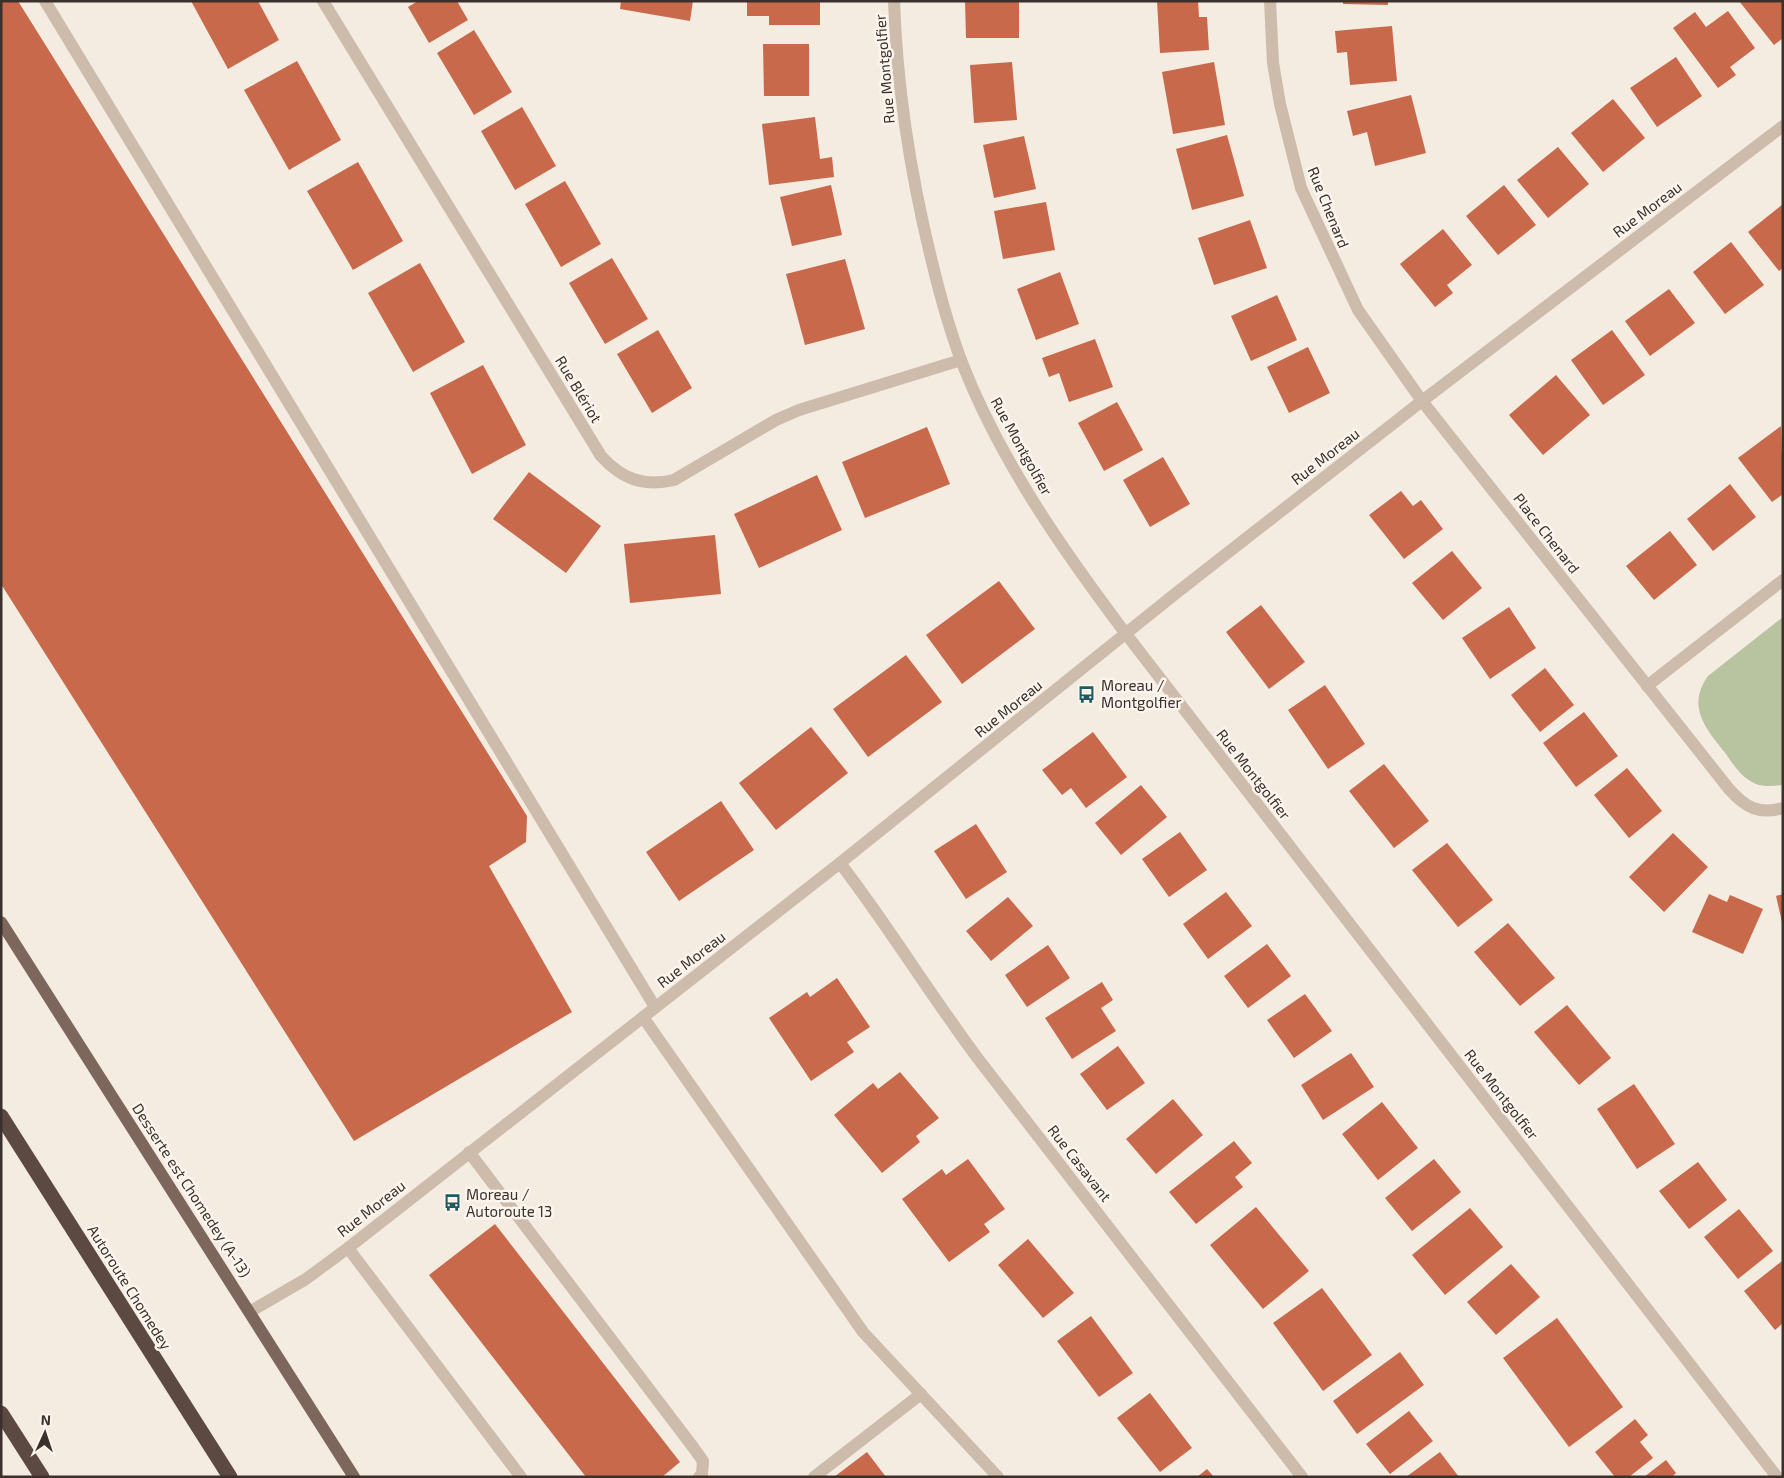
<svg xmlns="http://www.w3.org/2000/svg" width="1784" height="1478" viewBox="0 0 1784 1478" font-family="'Exo 2',sans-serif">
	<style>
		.green { fill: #b8c4a0 }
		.building { fill: #c8694b }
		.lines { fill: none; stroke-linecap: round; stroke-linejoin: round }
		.minor { stroke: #cdbbac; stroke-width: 12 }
		.major { stroke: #7d675c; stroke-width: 12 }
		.highway { stroke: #5c4a42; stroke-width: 15 }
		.labels { text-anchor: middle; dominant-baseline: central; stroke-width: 5; stroke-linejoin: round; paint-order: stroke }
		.street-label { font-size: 15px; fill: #3b302b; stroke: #fbf5ee }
		.poi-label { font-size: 15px; fill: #3b302b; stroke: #fbf5ee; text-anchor: start }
	</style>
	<rect width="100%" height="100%" fill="#f4ebe1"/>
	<path class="green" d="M 1783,617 L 1783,785 C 1774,786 1764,787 1756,784 C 1742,778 1734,766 1726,754 C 1706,729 1686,707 1708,676 Z"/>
	<g class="building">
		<path d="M 1,1 L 18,1 L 527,816 L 526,842 L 489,866 L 572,1012 L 354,1141 L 1,584 Z"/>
		<path d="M 191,1 L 258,1 L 279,40 L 228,69 Z"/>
		<path d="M 418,1 L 457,1 L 468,20 L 429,43 L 408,7 Z"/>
		<path d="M 621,1 L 693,1 L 690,21 L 620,9 Z"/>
		<path d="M 747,1 L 820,1 L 820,25 L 769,25 L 769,16 L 747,16 Z"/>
		<path d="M 965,1 L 1019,1 L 1019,38 L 966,38 Z"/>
		<path d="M 1157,1 L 1198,1 L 1199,17 L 1207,17 L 1209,50 L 1160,53 Z"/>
		<path d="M 1343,1 L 1388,1 L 1388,5 L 1343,4 Z"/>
		<path d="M 1739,1 L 1783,1 L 1783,38 L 1774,45 Z"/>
		<path d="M 1728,11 L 1755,48 L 1730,67 L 1736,75 L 1718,88 L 1673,28 L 1695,12 L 1706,27 Z"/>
		<path d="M 1392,26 L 1397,81 L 1350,85 L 1347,52 L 1337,53 L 1335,31 Z"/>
		<path d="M 474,30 L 512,92 L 474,115 L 437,53 Z"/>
		<path d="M 763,44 L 809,44 L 809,96 L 764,96 Z"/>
		<path d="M 1676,57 L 1702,96 L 1657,127 L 1630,88 Z"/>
		<path d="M 297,61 L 341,140 L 289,170 L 244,90 Z"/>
		<path d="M 1012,62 L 1017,120 L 974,123 L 970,65 Z"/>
		<path d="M 1214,62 L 1225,125 L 1173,134 L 1162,72 Z"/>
		<path d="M 1411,95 L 1426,153 L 1375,166 L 1367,132 L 1353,136 L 1347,111 Z"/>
		<path d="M 1613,99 L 1645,138 L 1603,172 L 1571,133 Z"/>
		<path d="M 522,107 L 556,166 L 515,190 L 481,131 Z"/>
		<path d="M 815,117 L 820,159 L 832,157 L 834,177 L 769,185 L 762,124 Z"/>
		<path d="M 1227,135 L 1244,196 L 1192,210 L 1176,149 Z"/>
		<path d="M 1024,136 L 1036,189 L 994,198 L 983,145 Z"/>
		<path d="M 1558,147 L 1589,184 L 1548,218 L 1517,180 Z"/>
		<path d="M 358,162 L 403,241 L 353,270 L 307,191 Z"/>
		<path d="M 565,181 L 601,244 L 561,267 L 525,204 Z"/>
		<path d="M 831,185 L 842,235 L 792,246 L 780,197 Z"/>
		<path d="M 1504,185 L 1536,225 L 1498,255 L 1466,216 Z"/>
		<path d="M 1046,202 L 1055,250 L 1003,259 L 994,211 Z"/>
		<path d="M 1783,204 L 1783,268 L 1779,271 L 1748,232 Z"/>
		<path d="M 1250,220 L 1267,268 L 1214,285 L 1198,238 Z"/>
		<path d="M 1443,229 L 1472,265 L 1447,285 L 1453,293 L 1435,307 L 1400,264 Z"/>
		<path d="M 1731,242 L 1764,285 L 1725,314 L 1693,272 Z"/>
		<path d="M 612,258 L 648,319 L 605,344 L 569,283 Z"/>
		<path d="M 845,259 L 865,329 L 805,345 L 786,274 Z"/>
		<path d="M 420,263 L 465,342 L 413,372 L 368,293 Z"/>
		<path d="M 1060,272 L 1079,324 L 1036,340 L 1017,289 Z"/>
		<path d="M 1669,289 L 1695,323 L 1650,356 L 1625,321 Z"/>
		<path d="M 1277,295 L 1297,340 L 1251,361 L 1231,316 Z"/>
		<path d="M 658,330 L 692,388 L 652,413 L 617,354 Z"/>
		<path d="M 1612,330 L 1645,375 L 1603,405 L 1571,360 Z"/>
		<path d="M 1095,339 L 1113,387 L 1069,402 L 1059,373 L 1049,377 L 1042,358 Z"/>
		<path d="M 1308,347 L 1330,393 L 1289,413 L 1267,367 Z"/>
		<path d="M 483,365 L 526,445 L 472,474 L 430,393 Z"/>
		<path d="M 1556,375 L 1590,415 L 1543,455 L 1509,415 Z"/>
		<path d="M 1117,402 L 1143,450 L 1104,471 L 1078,423 Z"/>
		<path d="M 1781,426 L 1783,494 L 1772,502 L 1738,458 Z"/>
		<path d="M 927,427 L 950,484 L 865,518 L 842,462 Z"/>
		<path d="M 1163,457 L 1190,504 L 1150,527 L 1123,480 Z"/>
		<path d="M 529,472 L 601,526 L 566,573 L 493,519 Z"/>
		<path d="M 817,475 L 842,530 L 759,568 L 734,514 Z"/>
		<path d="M 1730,484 L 1756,517 L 1713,551 L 1687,519 Z"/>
		<path d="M 1401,491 L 1413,506 L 1421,500 L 1443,529 L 1404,559 L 1369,515 Z"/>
		<path d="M 1670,531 L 1697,565 L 1654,600 L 1626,566 Z"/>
		<path d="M 715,535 L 721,594 L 630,603 L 624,544 Z"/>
		<path d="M 1452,551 L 1482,588 L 1443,620 L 1412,583 Z"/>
		<path d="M 999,581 L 1035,629 L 962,684 L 926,635 Z"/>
		<path d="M 1261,605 L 1305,662 L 1269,689 L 1226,632 Z"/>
		<path d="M 1509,607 L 1536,648 L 1490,679 L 1462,638 Z"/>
		<path d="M 906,655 L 942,702 L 868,757 L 833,709 Z"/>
		<path d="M 1545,668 L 1574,705 L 1540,732 L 1511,695 Z"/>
		<path d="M 1325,685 L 1365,744 L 1328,769 L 1288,710 Z"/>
		<path d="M 1584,712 L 1618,756 L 1576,787 L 1543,743 Z"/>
		<path d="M 811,727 L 848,773 L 776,830 L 739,783 Z"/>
		<path d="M 1093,732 L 1127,777 L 1086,808 L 1071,788 L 1062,795 L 1042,770 Z"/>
		<path d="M 1384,764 L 1429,821 L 1394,848 L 1349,791 Z"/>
		<path d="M 1627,768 L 1662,811 L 1629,838 L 1594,795 Z"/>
		<path d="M 1141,785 L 1167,817 L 1121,855 L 1095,823 Z"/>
		<path d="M 721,801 L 754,850 L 679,901 L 646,852 Z"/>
		<path d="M 976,824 L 1007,872 L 966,899 L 934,851 Z"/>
		<path d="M 1180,832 L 1207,870 L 1169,897 L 1142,859 Z"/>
		<path d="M 1673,833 L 1708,867 L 1664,912 L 1629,877 Z"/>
		<path d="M 1447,843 L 1493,900 L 1458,927 L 1412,870 Z"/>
		<path d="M 1226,892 L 1252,926 L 1208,959 L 1183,924 Z"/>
		<path d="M 1709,894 L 1727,902 L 1730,895 L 1763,909 L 1743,954 L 1692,932 Z"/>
		<path d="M 1783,894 L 1783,922 L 1782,922 L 1776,896 Z"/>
		<path d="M 1008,897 L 1033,926 L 991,961 L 966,931 Z"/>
		<path d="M 1508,923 L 1555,978 L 1520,1006 L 1474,952 Z"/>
		<path d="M 1267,944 L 1291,976 L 1248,1008 L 1224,976 Z"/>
		<path d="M 1048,945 L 1070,978 L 1027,1007 L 1005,975 Z"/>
		<path d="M 837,978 L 870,1027 L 847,1042 L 854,1052 L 811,1081 L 769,1018 L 807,992 L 810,997 Z"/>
		<path d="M 1102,982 L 1113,1000 L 1101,1008 L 1116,1031 L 1072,1059 L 1045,1018 Z"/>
		<path d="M 1305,994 L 1332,1031 L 1294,1058 L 1267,1020 Z"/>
		<path d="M 1567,1005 L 1611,1058 L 1579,1085 L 1534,1032 Z"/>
		<path d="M 1118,1046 L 1145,1083 L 1107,1110 L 1080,1074 Z"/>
		<path d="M 1351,1053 L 1374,1087 L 1323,1120 L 1301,1085 Z"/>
		<path d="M 900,1072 L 939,1118 L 916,1136 L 920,1142 L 882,1173 L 834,1115 L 873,1083 L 878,1089 Z"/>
		<path d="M 1634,1084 L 1675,1144 L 1637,1169 L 1597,1109 Z"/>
		<path d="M 1173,1099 L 1203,1135 L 1156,1174 L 1126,1139 Z"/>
		<path d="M 1382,1102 L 1418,1148 L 1378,1180 L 1342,1134 Z"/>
		<path d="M 1234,1141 L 1252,1163 L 1235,1177 L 1243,1187 L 1196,1224 L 1169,1192 Z"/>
		<path d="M 968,1159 L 1005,1209 L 984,1224 L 990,1232 L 949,1262 L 902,1199 L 942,1169 L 946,1175 Z"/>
		<path d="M 1434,1159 L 1461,1192 L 1412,1231 L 1385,1198 Z"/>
		<path d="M 1698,1162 L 1727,1200 L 1689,1229 L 1659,1191 Z"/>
		<path d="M 1256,1207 L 1309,1271 L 1263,1309 L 1210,1245 Z"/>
		<path d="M 1470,1208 L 1503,1247 L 1445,1295 L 1412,1255 Z"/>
		<path d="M 1739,1209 L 1773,1251 L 1738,1279 L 1704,1237 Z"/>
		<path d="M 495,1224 L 680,1462 L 662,1477 L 586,1477 L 429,1275 Z"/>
		<path d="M 1028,1239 L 1074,1293 L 1043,1318 L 998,1265 Z"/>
		<path d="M 1782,1261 L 1783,1323 L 1775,1330 L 1744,1291 Z"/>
		<path d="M 1511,1264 L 1540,1297 L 1496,1335 L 1467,1302 Z"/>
		<path d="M 1322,1288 L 1372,1355 L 1323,1391 L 1273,1323 Z"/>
		<path d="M 1091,1316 L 1133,1373 L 1099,1397 L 1057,1341 Z"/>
		<path d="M 1557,1318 L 1623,1407 L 1569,1447 L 1503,1358 Z"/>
		<path d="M 1400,1352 L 1424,1385 L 1357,1434 L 1333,1401 Z"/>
		<path d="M 1150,1393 L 1192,1448 L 1160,1472 L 1117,1418 Z"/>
		<path d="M 1409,1411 L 1433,1441 L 1390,1474 L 1366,1444 Z"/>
		<path d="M 1635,1419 L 1648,1435 L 1640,1442 L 1653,1458 L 1629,1477 L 1615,1477 L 1595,1452 Z"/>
		<path d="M 867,1452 L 886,1477 L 834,1477 Z"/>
		<path d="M 1440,1452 L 1459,1477 L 1406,1477 Z"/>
		<path d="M 1666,1460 L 1676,1473 L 1672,1477 L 1644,1477 Z"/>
		<path d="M 1207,1469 L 1214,1477 L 1197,1477 Z"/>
	</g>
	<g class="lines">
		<g class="minor">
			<path d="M 45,1 L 655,1007"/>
			<path d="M 323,1 L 601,456 C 622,479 643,487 674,480 L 776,420 L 799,410 L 961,360"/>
			<path d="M 894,1 C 897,89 911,177 932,262 C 940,295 949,328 961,360 C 999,459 1062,549 1126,634 L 1777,1477"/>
			<path d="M 1270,1 L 1273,63 L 1280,104 L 1301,188 L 1358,310 L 1422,401 L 1729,789 C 1745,807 1758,815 1783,808"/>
			<path d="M 1647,686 L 1783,580"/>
			<path d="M 840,863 C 889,927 931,996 979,1060 L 1302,1477"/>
			<path d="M 643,1017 L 863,1332 L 998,1477"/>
			<path d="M 469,1152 L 693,1447 L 703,1461 L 702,1474 L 699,1477"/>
			<path d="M 348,1248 L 521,1477"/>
			<path d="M 251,1311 L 306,1279 L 348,1248 L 840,863 L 1175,594 L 1422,401 L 1783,126"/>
			<path d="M 814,1477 L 921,1394"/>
		</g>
		<path class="major" d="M 1,922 L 354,1477"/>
		<g class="highway">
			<path d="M 1,1116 L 230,1477"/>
			<path d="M 1,1413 L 42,1477"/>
		</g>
	</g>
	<defs>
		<symbol id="bus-bare" viewBox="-9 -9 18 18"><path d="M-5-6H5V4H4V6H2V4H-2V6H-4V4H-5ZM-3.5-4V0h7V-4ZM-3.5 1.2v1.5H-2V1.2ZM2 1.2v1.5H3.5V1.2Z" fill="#1f5a5e" stroke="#fbf5ee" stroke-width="2.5" paint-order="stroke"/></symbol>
	</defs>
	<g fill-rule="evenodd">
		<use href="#bus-bare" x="1074" y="682" width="25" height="25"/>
		<use href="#bus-bare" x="440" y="1190" width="25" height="25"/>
	</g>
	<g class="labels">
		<g class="street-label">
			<text transform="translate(884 69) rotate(-95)">Rue Montgolfier</text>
			<text transform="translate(1329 207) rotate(68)">Rue Chenard</text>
			<text transform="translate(1647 209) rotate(-37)">Rue Moreau</text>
			<text transform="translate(579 389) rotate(59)">Rue Blériot</text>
			<text transform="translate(1022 446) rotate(61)">Rue Montgolfier</text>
			<text transform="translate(1325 456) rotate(-38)">Rue Moreau</text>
			<text transform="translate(1547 533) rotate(52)">Place Chenard</text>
			<text transform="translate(1008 708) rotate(-39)">Rue Moreau</text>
			<text transform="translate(1254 774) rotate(52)">Rue Montgolfier</text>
			<text transform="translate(691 959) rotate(-38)">Rue Moreau</text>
			<text transform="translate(1502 1094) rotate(52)">Rue Montgolfier</text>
			<text transform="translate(1080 1163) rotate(52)">Rue Casavant</text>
			<text transform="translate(192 1190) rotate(57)">Desserte est Chomedey (A-13)</text>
			<text transform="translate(371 1208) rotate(-38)">Rue Moreau</text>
			<text transform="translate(130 1287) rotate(58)">Autoroute Chomedey</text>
		</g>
		<g class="poi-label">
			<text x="1101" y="685">Moreau /<tspan x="1101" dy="17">Montgolfier</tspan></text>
			<text x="466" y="1194">Moreau /<tspan x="466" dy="17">Autoroute 13</tspan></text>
		</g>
	</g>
	<rect width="1784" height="1478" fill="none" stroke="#3b302b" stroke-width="5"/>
	<g transform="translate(45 1433) rotate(3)" stroke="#fbf5ee" stroke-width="4" paint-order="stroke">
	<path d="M0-4L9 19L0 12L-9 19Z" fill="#3b302b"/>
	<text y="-8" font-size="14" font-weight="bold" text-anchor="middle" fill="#3b302b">N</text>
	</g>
</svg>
